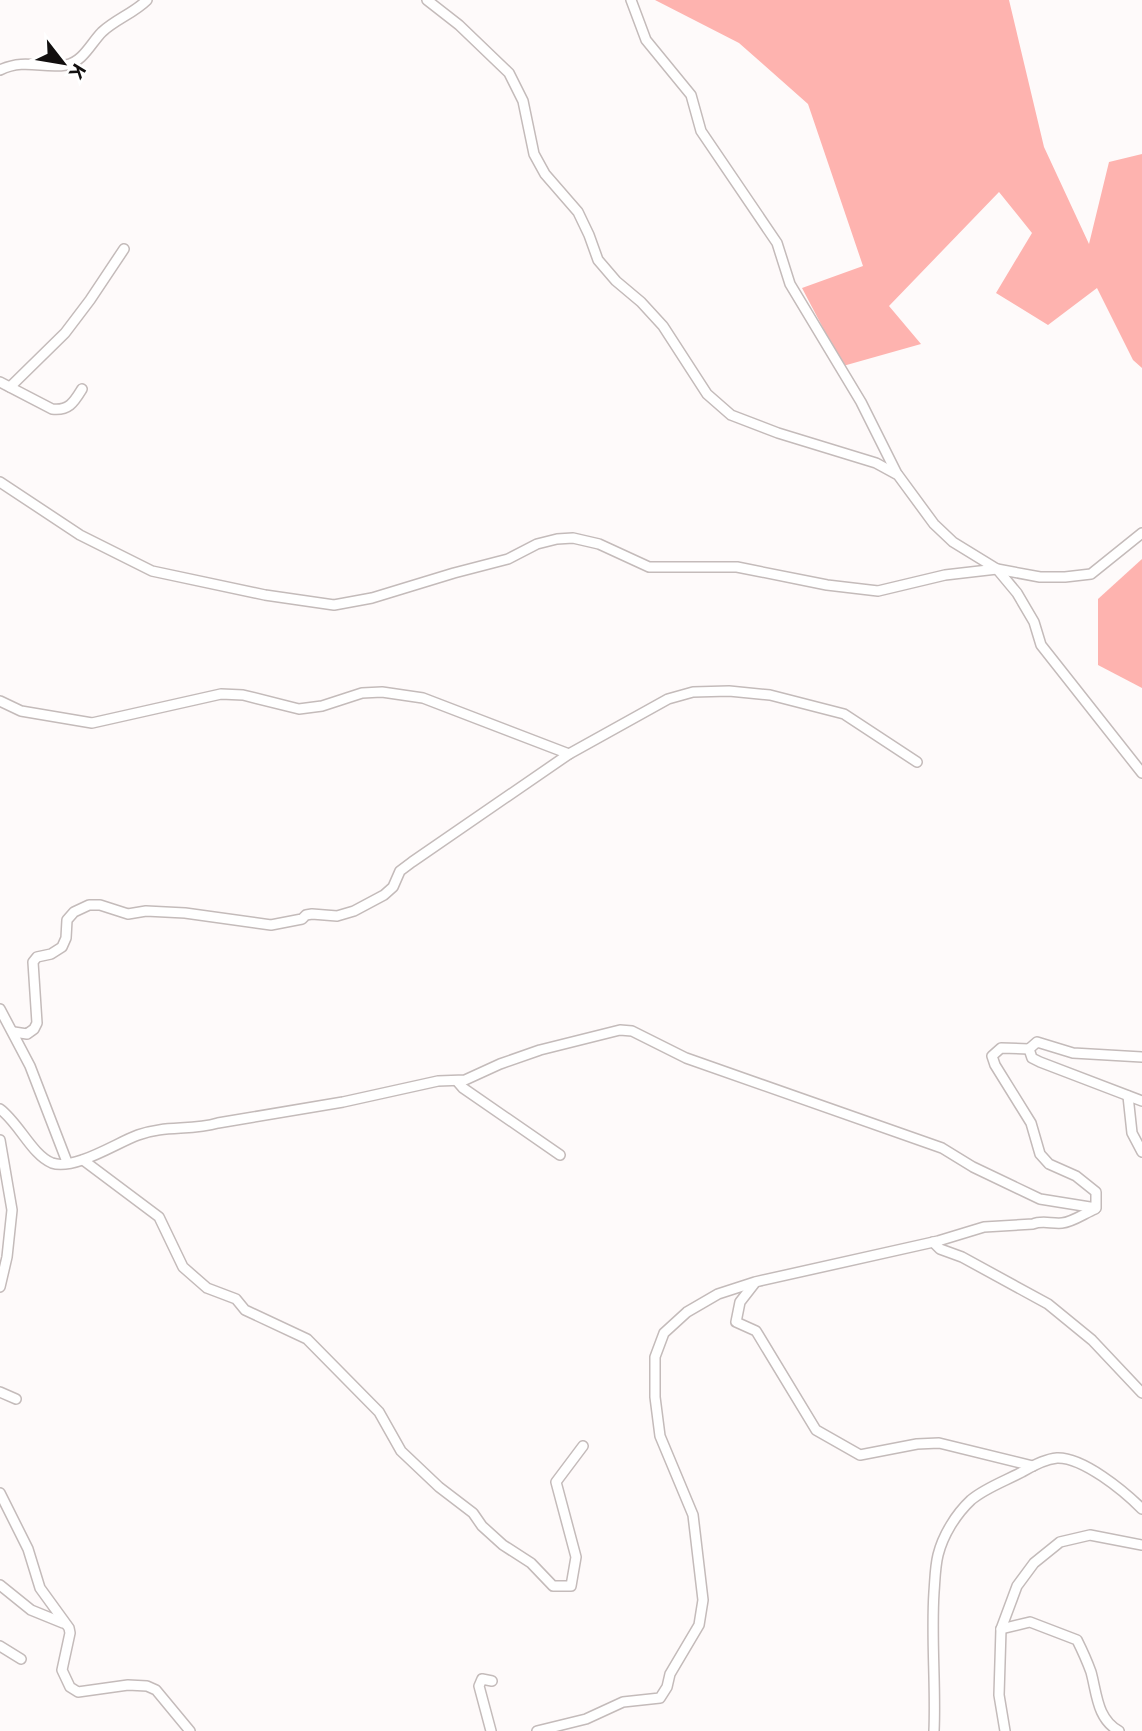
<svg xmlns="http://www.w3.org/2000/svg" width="1142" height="1731" viewBox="0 0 1142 1731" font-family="Inter,sans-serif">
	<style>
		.forest { fill: #feb3af }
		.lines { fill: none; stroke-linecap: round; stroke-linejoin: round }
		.minor-casing { stroke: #c4bbba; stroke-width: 12 }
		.minor { stroke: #fff; stroke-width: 9 }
	</style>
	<rect width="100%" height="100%" fill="#fefafa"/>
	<g class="forest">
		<path d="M 655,0 L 1009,0 L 1044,147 L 1089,244 L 1109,162 L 1142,154 L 1142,368 L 1133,360 L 1097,288 L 1048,325 L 996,293 L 1032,233 L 999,192 L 889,306 L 921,344 L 843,366 L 802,288 L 863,266 L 808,104 L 739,43 Z"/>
		<path d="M 1142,559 L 1142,688 L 1098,665 L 1098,599 Z"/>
	</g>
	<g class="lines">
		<defs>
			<g id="minor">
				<path d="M 427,0 L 459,25 L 509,73 L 523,101 L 534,154 L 545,174 L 578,212 L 589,235 L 598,260 L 616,281 L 641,302 L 663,326 L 707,394 L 731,415 L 778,433 L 876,463 L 898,475 L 934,524 L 953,542 L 997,569 L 1017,593 L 1034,622 L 1041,645 L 1142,773"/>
				<path d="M 631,0 L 646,40 L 691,95 L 701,131 L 777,243 L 790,284 L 861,402 L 897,474"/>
				<path d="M 0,70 C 25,58 43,69 66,65 C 83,62 91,43 102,32 C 116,19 134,13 147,0"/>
				<path d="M 0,382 L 52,409 C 69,411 74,402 82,389"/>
				<path d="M 10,387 L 65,333 L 90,300 L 124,249"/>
				<path d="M 0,482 L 80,535 L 152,571 L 265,595 L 334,605 L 372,598 L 454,573 L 508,559 L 537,544 L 557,539 L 573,538 L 599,544 L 649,567 L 737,567 L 827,585 L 878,591 L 945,575 L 997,569 L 1040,577 L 1065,577 L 1091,574 L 1142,533"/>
				<path d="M 0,701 L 21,711 L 92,723 L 221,694 L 243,695 L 299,709 L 322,706 L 362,693 L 382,692 L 423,698 L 569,754"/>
				<path d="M 0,1009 L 30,1066 L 67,1162"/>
				<path d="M 14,1032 L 27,1034 L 34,1029 L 37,1023 L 33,962 L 37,957 L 51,954 L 62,947 L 66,938 L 67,920 L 74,912 L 89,905 L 100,905 L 128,914 L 146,911 L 185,913 L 271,925 L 302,919 L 306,915 L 312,914 L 337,916 L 354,911 L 384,895 L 393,887 L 400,871 L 412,862 L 569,754 L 668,699 L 693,692 L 729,691 L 770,695 L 844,714 L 917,762"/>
				<path d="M 1142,1057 L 1073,1053 L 1037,1042 L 1029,1049 L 1032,1058 L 1040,1062 L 1142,1101"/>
				<path d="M 457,1081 L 463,1088 L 560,1155"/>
				<path d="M 1128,1096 L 1132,1133 L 1142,1152"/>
				<path d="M 0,1109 C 19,1123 32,1155 52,1163 C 74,1171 118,1142 138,1135 C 165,1125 191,1131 218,1123 L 343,1102 L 438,1081 L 465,1080 L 500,1064 L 540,1050 L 620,1030 L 632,1031 L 686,1058 L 942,1148 L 973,1167 L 1040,1199 L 1096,1208 L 1096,1192 L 1076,1176 L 1049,1164 L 1040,1154 L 1031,1123 L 995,1065 L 992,1056 L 1001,1048 L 1029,1049"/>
				<path d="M 0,1140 L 12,1210 L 7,1257 L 0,1287"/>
				<path d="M 83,1160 L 159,1217 L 183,1267 L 207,1288 L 236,1299 L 245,1310 L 307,1339 L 379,1412 L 401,1451 L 439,1487 L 473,1513 L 482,1526 L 503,1545 L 531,1563 L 553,1586 L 571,1586 L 576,1557 L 556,1482 L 583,1446"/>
				<path d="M 933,1242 L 940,1249 L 962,1257 L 1048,1304 L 1092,1340 L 1142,1393"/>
				<path d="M 754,1284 L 740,1302 L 736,1322 L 756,1331 L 816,1430 L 860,1455 L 917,1444 L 939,1443 L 1033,1466"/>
				<path d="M 0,1392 L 16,1399"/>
				<path d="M 0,1493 L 28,1549 L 40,1588 L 69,1628 L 70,1633 L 62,1670 L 70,1687 L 78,1692 L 128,1685 L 147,1686 L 156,1690 L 190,1731"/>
				<path d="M 0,1585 L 31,1610 L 63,1623"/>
				<path d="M 1001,1629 L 1030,1622 L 1077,1640 C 1082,1650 1087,1661 1091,1672 C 1097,1694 1097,1719 1119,1731"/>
				<path d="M 0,1646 L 21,1659"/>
				<path d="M 491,1731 L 479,1686 L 482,1679 L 492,1681"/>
				<path d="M 537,1731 L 586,1719 L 623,1702 L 660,1698 L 667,1687 L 670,1674 L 699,1625 L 703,1600 L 693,1515 L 660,1436 L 655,1397 L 655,1357 L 664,1333 L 687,1312 L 718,1294 L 755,1282 L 938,1241 L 984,1227 L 1033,1224 C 1042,1220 1052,1224 1062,1223 C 1073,1222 1085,1213 1095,1209"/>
				<path d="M 934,1731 C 936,1685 931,1638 934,1592 C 935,1580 935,1567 938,1555 C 943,1535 956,1514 971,1500 C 985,1488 1005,1481 1022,1472 C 1032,1466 1045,1459 1057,1458 C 1083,1457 1124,1491 1142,1509"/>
				<path d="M 1005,1731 L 999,1695 L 1001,1629 L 1017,1586 L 1034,1563 L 1060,1542 L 1090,1535 L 1142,1545"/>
			</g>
		</defs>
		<use href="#minor" class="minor-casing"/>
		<use href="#minor" class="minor"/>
	</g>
	<g transform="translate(63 63) rotate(121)" stroke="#ffffff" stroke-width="5" paint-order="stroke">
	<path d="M0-5L12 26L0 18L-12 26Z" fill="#120f0f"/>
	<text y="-10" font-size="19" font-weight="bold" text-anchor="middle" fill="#120f0f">K</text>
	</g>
</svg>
